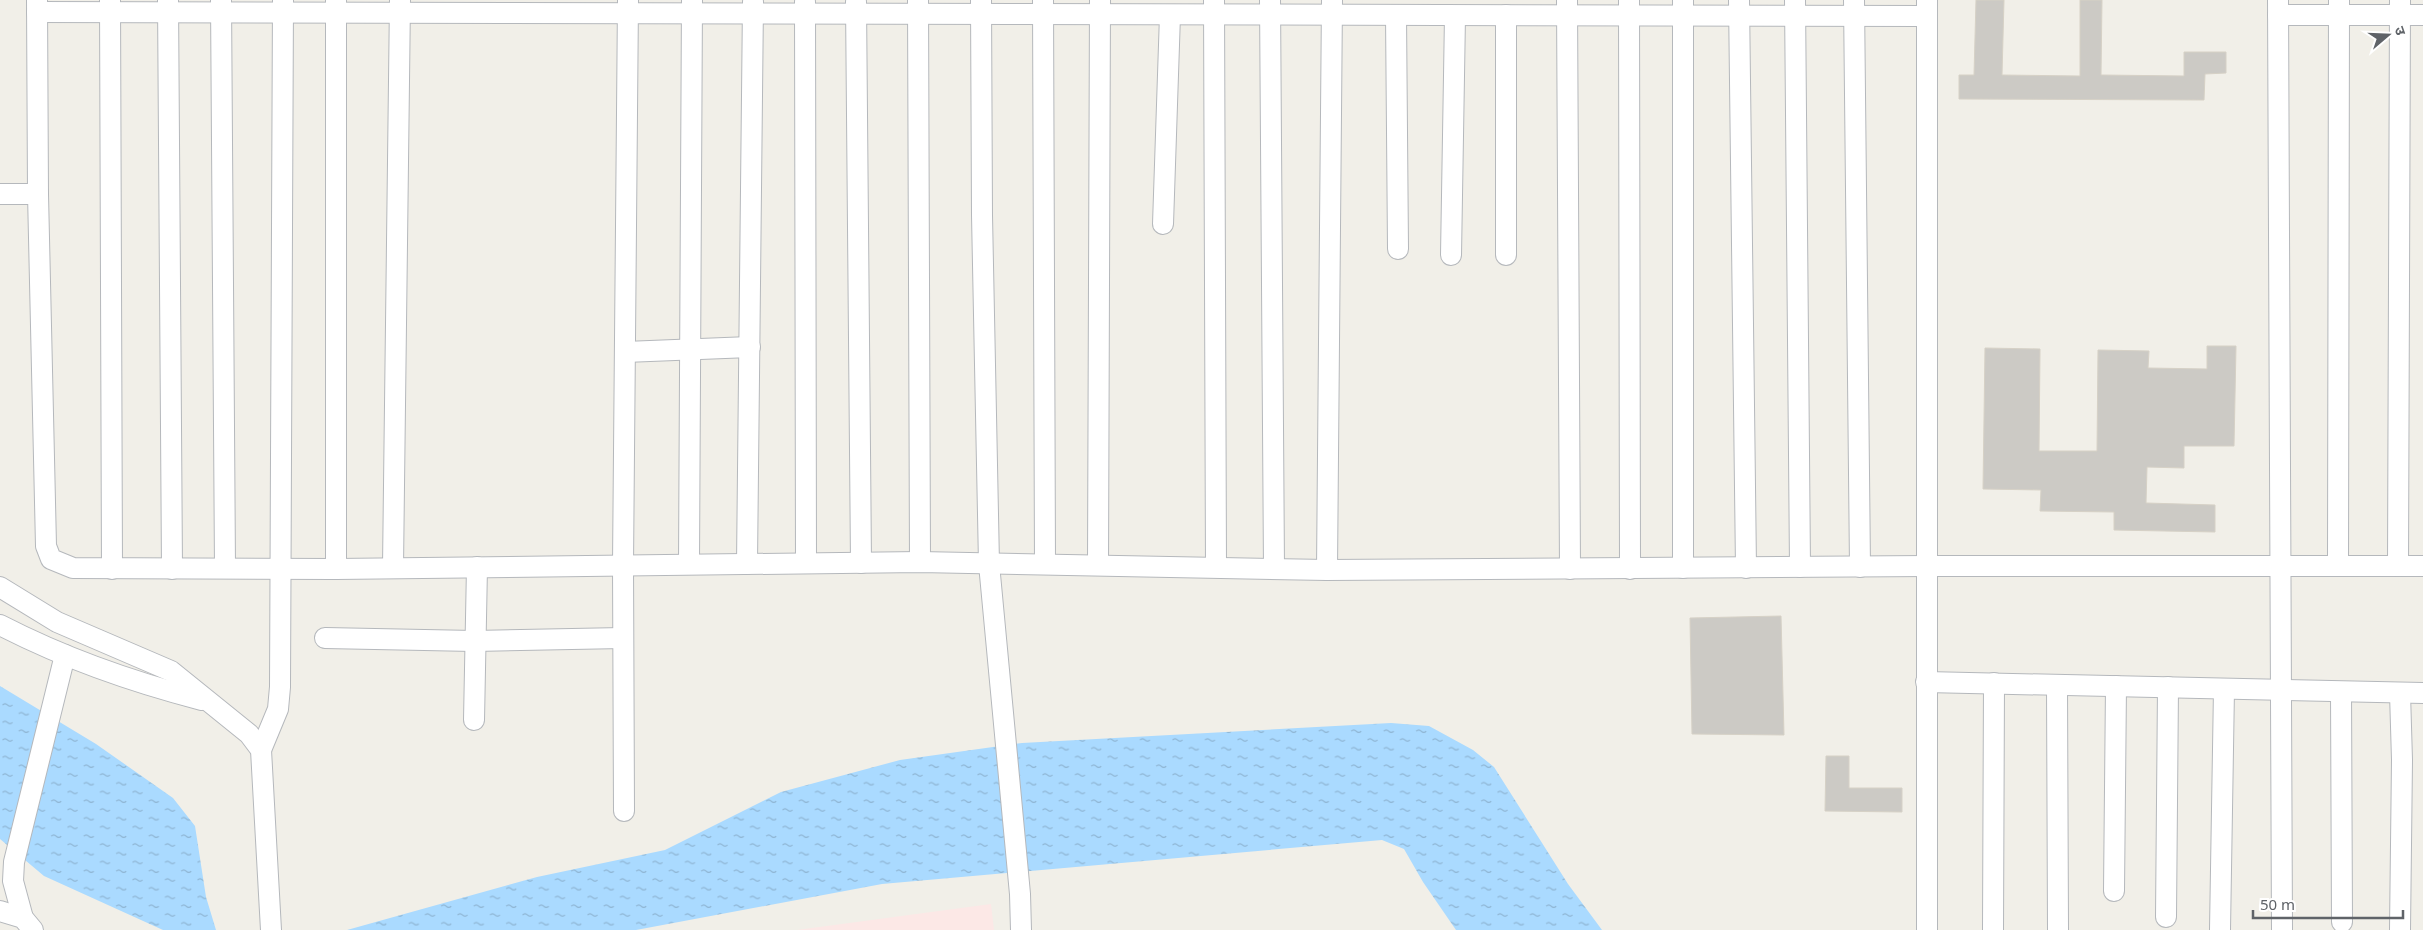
<svg xmlns="http://www.w3.org/2000/svg" width="2423" height="930" viewBox="0 0 2423 930" font-family="'Noto Sans','Noto Sans Devanagari',sans-serif">
	<style>
		.medical { fill: #fce8e6 }
		.water { fill: url(#water-ripples) }
		.building { fill: #cccac5; stroke: #d6d1c6 }
		.lines { fill: none; stroke-linecap: round; stroke-linejoin: round }
		.minor-casing { stroke: #b5b8bc; stroke-width: 22 }
		.minor { stroke: #fff; stroke-width: 20 }
	</style>
	<defs>
		<pattern id="water-ripples" width="26" height="14" patternUnits="userSpaceOnUse" patternTransform="scale(1.25)"><rect width="26" height="14" fill="#aadaff"/><path d="M2 4q2-2 4 0t4 0M15 11q2-2 4 0t4 0" fill="none" stroke="#8eb4d2"/></pattern>
	</defs>
	<rect width="100%" height="100%" fill="#f1efe8"/>
	<path class="medical" d="M 991,904 L 994,930 L 797,930 Z"/>
	<g class="water">
		<path d="M 0,686 L 96,744 L 173,798 L 195,826 L 206,897 L 216,930 L 163,930 L 44,876 L 0,839 Z"/>
		<path d="M 1391,723 L 1429,726 L 1473,750 L 1494,767 L 1568,884 L 1602,930 L 1456,930 L 1423,882 L 1404,849 L 1382,840 L 882,884 L 636,930 L 347,930 L 537,877 L 665,850 L 781,792 L 900,760 L 1022,743 Z"/>
	</g>
	<g class="building">
		<path d="M 1976,0 L 2004,0 L 2002,75 L 2080,76 L 2080,0 L 2102,0 L 2101,75 L 2184,76 L 2184,52 L 2226,52 L 2226,73 L 2205,74 L 2204,100 L 1959,99 L 1959,75 L 1974,75 Z"/>
		<path d="M 2207,346 L 2236,346 L 2234,446 L 2184,446 L 2184,468 L 2147,467 L 2146,503 L 2215,505 L 2215,532 L 2114,530 L 2114,512 L 2040,511 L 2041,490 L 1983,489 L 1985,348 L 2040,349 L 2039,451 L 2097,451 L 2098,350 L 2149,351 L 2148,368 L 2207,369 Z"/>
		<path d="M 1781,616 L 1784,735 L 1692,734 L 1690,618 Z"/>
		<path d="M 1826,756 L 1849,756 L 1849,788 L 1902,788 L 1902,812 L 1825,811 Z"/>
	</g>
	<g class="lines">
		<defs>
			<g id="minor">
				<path d="M 37,0 L 38,194 L 46,546 L 51,559 L 73,568 L 336,569 L 920,562 L 1327,570 L 1928,566 L 2423,566"/>
				<path d="M 110,0 L 112,569"/>
				<path d="M 168,0 L 172,569"/>
				<path d="M 221,0 L 225,568"/>
				<path d="M 336,0 L 336,569"/>
				<path d="M 918,0 L 920,562"/>
				<path d="M 981,0 L 982,215 L 989,564 L 1020,894 L 1021,930"/>
				<path d="M 1043,0 L 1045,563"/>
				<path d="M 1214,0 L 1216,567"/>
				<path d="M 1270,0 L 1274,569"/>
				<path d="M 1567,0 L 1570,569"/>
				<path d="M 1629,0 L 1630,569"/>
				<path d="M 1683,0 L 1683,568"/>
				<path d="M 1739,0 L 1746,568"/>
				<path d="M 1795,0 L 1800,567"/>
				<path d="M 1854,0 L 1860,567"/>
				<path d="M 2278,0 L 2282,930"/>
				<path d="M 805,2 L 806,563"/>
				<path d="M 856,2 L 861,563"/>
				<path d="M 37,12 L 1927,16"/>
				<path d="M 1396,15 L 1398,249"/>
				<path d="M 2278,15 L 2423,15"/>
				<path d="M 0,194 L 38,194"/>
				<path d="M 1163,224 L 1170,15"/>
				<path d="M 1451,255 L 1455,16"/>
				<path d="M 1506,255 L 1506,15"/>
				<path d="M 625,352 L 750,347"/>
				<path d="M 689,564 L 692,0"/>
				<path d="M 747,564 L 753,2"/>
				<path d="M 1098,565 L 1100,0"/>
				<path d="M 2338,565 L 2339,0"/>
				<path d="M 2398,566 L 2400,0"/>
				<path d="M 393,567 L 400,0"/>
				<path d="M 1327,570 L 1332,0"/>
				<path d="M 0,587 L 57,622 L 171,671 L 249,734 L 261,750 L 271,930"/>
				<path d="M 0,625 C 64,658 132,682 202,700"/>
				<path d="M 325,638 L 474,641 L 623,638"/>
				<path d="M 1926,682 L 2423,693"/>
				<path d="M 2057,686 L 2058,930"/>
				<path d="M 2341,692 L 2342,922"/>
				<path d="M 2400,693 L 2402,760 L 2400,930"/>
				<path d="M 474,720 L 477,567"/>
				<path d="M 261,750 L 278,709 L 280,687 L 283,0"/>
				<path d="M 624,811 L 623,565 L 628,0"/>
				<path d="M 2114,891 L 2116,686"/>
				<path d="M 0,911 L 23,918 L 33,930"/>
				<path d="M 2166,917 L 2168,687"/>
				<path d="M 23,918 L 13,881 L 14,862 L 65,655"/>
				<path d="M 1927,930 L 1927,0"/>
				<path d="M 1993,930 L 1994,683"/>
				<path d="M 2220,930 L 2224,689"/>
			</g>
		</defs>
		<use href="#minor" class="minor-casing"/>
		<use href="#minor" class="minor"/>
	</g>
	<g transform="translate(2388 35) rotate(71)" stroke="#ffffff" stroke-width="4" paint-order="stroke">
	<path d="M0-4L9 19L0 12L-9 19Z" fill="#5f6368"/>
	<text y="-8" font-size="14" font-weight="bold" text-anchor="middle" fill="#5f6368">उ</text>
	</g>
	<path d="M2253 910v8h150v-8" fill="none" stroke="#5f6368" stroke-width="2.5"/>
	<text x="2260" y="910" font-size="15" fill="#5f6368" stroke="#ffffff" stroke-width="4" paint-order="stroke">50 m</text>
</svg>
